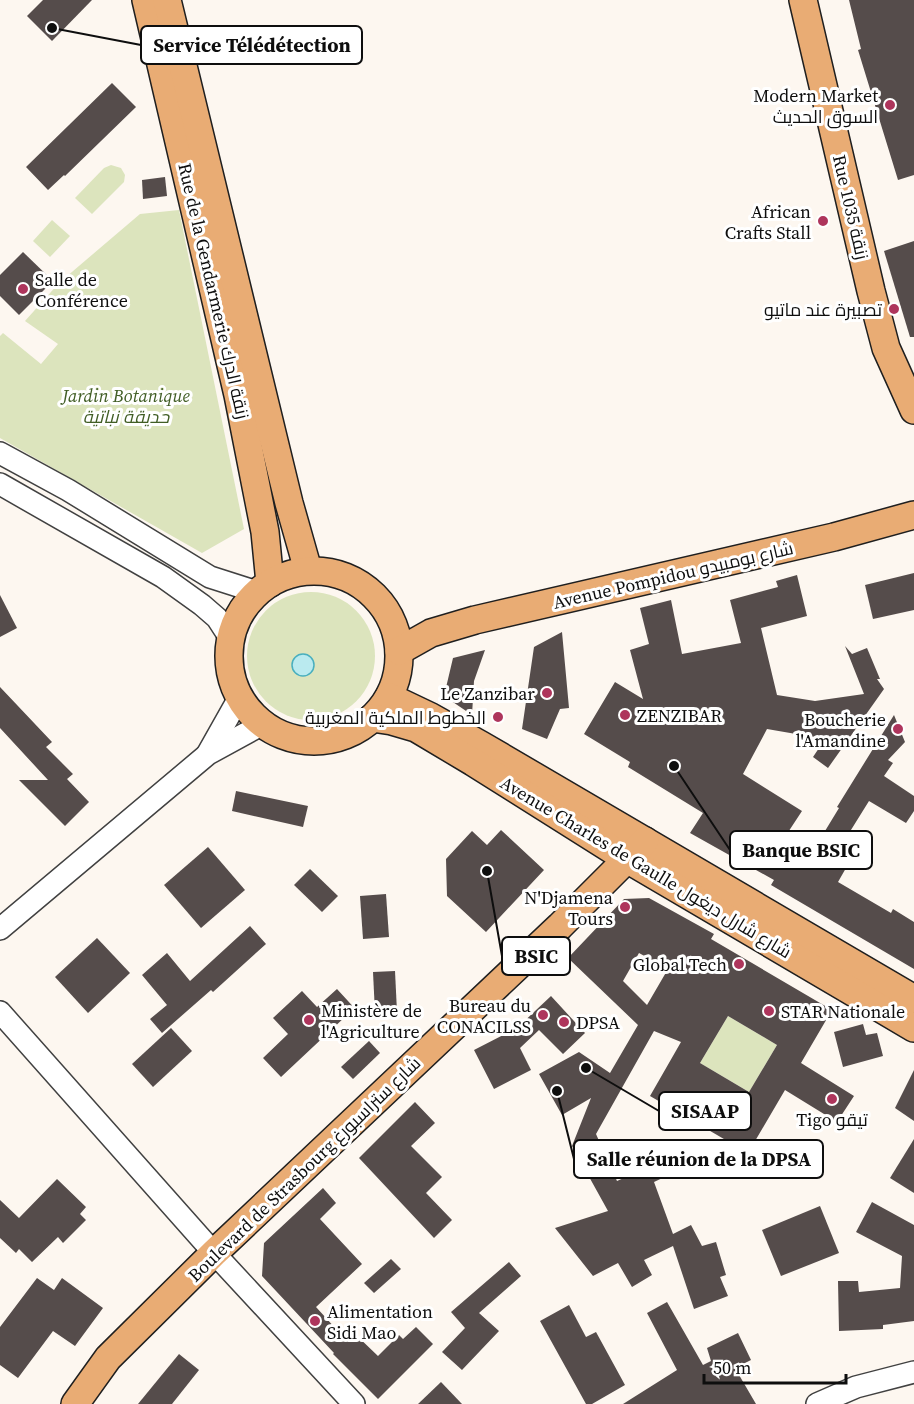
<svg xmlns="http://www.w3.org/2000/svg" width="914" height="1404" viewBox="0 0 914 1404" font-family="'Source Serif 4',Cairo,serif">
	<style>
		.green { fill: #dce4bd }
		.water { fill: #baeaef; stroke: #49afbe; stroke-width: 1.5 }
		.building { fill: #554c4b; fill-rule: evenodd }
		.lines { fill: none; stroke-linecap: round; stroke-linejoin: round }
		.minor-casing { stroke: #414141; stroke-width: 24 }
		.major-casing { stroke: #1f1f1f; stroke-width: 30 }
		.minor { stroke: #fff; stroke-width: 21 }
		.major { stroke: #e9ac74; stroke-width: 27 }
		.poi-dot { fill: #ae355c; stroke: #fff; stroke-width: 2 }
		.labels { text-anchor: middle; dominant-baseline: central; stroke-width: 6; stroke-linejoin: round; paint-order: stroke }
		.poi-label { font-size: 18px; fill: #0e0e0e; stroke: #fff; text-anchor: end }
		.street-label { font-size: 18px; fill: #0e0e0e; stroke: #fff }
		.park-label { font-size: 18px; font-style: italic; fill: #415e25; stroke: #fff }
		.leader { fill: none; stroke: #0e0e0e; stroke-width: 2 }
		.callout-dot { fill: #0e0e0e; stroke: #fff; stroke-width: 2 }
		.callout { fill: #fff; stroke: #0e0e0e; stroke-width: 2 }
		.callout-label { font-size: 20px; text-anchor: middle; font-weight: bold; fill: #0e0e0e }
	</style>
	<rect width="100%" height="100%" fill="#fdf7f0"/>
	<g class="green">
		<path d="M 111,165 L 121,168 L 125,175 L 124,182 L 92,214 L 75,198 L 104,168 Z"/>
		<path d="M 179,210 L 244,529 L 202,553 L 0,438 L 0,336 L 3,333 L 41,364 L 58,344 L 25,321 L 59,283 L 140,214 Z"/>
		<path d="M 52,220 L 70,236 L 50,257 L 33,241 Z"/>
		<circle cx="311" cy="656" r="64"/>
		<path d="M 728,1016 L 777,1045 L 749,1092 L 700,1063 Z"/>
	</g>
	<circle class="water" cx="303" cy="665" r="11"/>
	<g class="building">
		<path d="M 43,0 L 92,0 L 52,41 L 27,16 Z"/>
		<path d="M 849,0 L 914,0 L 914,175 L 898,180 L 858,50 L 861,49 Z"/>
		<path d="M 112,83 L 136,107 L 65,176 L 64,175 L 48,190 L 26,167 Z"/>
		<path d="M 165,177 L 167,196 L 143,199 L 142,180 Z"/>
		<path d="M 914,241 L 914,337 L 910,337 L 884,251 Z"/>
		<path d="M 23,252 L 53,281 L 19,315 L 0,296 L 0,275 Z"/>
		<path d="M 914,573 L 914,610 L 873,619 L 865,585 Z"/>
		<path d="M 797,575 L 807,616 L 761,628 L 777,695 L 815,701 L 864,694 L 845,646 L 852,654 L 867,648 L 880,679 L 877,679 L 884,689 L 828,768 L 813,757 L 825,739 L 767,729 L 743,774 L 802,811 L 779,846 L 811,865 L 829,834 L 825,831 L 839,808 L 837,807 L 894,715 L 905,742 L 888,760 L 893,763 L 884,776 L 914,796 L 914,811 L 906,823 L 869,801 L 841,846 L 854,854 L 838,882 L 891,913 L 893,909 L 914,922 L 914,969 L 771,885 L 774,880 L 690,833 L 703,813 L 628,767 L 630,762 L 584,734 L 615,682 L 643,699 L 630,650 L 649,644 L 640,608 L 671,600 L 682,654 L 741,643 L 730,600 L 778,587 L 776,581 Z"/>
		<path d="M 0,595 L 17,628 L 0,637 Z"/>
		<path d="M 562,632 L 569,708 L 560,709 L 547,739 L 522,729 L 534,647 Z"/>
		<path d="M 485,650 L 474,681 L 472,715 L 444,696 L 453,658 Z"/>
		<path d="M 0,687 L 52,742 L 46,747 L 73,774 L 67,779 L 89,802 L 65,826 L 19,780 L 48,780 L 0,728 Z"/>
		<path d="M 236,791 L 308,806 L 303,827 L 232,811 Z"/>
		<path d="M 501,830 L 544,870 L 486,932 L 447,896 L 446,859 L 472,831 L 487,845 Z"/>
		<path d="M 208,847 L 245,890 L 201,928 L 164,885 Z"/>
		<path d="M 310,869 L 338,896 L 322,912 L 294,885 Z"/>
		<path d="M 386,894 L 389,937 L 363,939 L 360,896 Z"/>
		<path d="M 649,898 L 714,934 L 711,939 L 832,1010 L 801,1063 L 854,1096 L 837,1122 L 785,1090 L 748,1153 L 650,1096 L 681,1042 L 654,1031 L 596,1134 L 617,1181 L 660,1162 L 724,1143 L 729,1161 L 688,1174 L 686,1167 L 654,1182 L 673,1234 L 691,1225 L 702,1246 L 716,1242 L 726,1275 L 720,1277 L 728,1296 L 694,1309 L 673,1246 L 644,1260 L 652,1275 L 632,1287 L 618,1263 L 593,1276 L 555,1228 L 608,1211 L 572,1146 L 591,1098 L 562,1115 L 539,1074 L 579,1052 L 610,1073 L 638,1025 L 568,958 L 624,899 ZM 639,953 L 668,969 L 647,1005 L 623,981 ZM 728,1016 L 777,1045 L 749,1092 L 700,1063 Z"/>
		<path d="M 250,926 L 266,944 L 213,992 L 211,990 L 162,1033 L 150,1019 L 167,1005 L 142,975 L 167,953 L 190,981 Z"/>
		<path d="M 97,938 L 130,973 L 88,1013 L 55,977 Z"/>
		<path d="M 395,971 L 397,1012 L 375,1013 L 373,972 Z"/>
		<path d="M 337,989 L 359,1013 L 344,1014 L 346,1016 L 281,1077 L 263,1058 L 288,1034 L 273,1018 L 302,991 L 317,1007 Z"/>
		<path d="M 551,996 L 585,1033 L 563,1054 L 539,1030 L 520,1048 L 531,1070 L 494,1089 L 474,1050 L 517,1028 Z"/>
		<path d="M 863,1024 L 866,1035 L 877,1033 L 883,1056 L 843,1067 L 834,1032 Z"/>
		<path d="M 171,1028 L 192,1051 L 153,1087 L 132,1064 Z"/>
		<path d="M 369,1041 L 380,1053 L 353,1079 L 341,1067 Z"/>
		<path d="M 914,1070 L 914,1121 L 895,1108 Z"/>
		<path d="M 415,1102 L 435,1123 L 411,1146 L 442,1177 L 426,1193 L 452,1220 L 434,1238 L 359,1158 Z"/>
		<path d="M 914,1139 L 914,1193 L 890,1178 Z"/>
		<path d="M 57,1179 L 86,1207 L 80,1214 L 86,1220 L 63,1243 L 58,1237 L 32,1262 L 19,1249 L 16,1253 L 0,1238 L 0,1200 L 19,1218 Z"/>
		<path d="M 323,1188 L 336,1203 L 320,1219 L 362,1264 L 316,1307 L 347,1341 L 354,1333 L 378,1356 L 399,1335 L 403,1339 L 416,1327 L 433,1344 L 378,1399 L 333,1354 L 334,1353 L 262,1276 L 264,1243 Z"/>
		<path d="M 872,1202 L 914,1225 L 914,1321 L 883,1325 L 883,1329 L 839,1331 L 838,1281 L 858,1281 L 859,1292 L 900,1288 L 902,1256 L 856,1232 Z"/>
		<path d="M 820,1206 L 839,1253 L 781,1276 L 762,1230 Z"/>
		<path d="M 391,1259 L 401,1269 L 374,1293 L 364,1283 Z"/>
		<path d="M 509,1262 L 521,1276 L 479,1313 L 499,1331 L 462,1370 L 442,1352 L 465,1328 L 451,1312 Z"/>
		<path d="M 37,1278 L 54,1290 L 62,1278 L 103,1308 L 75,1346 L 53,1331 L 18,1378 L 0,1365 L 0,1327 Z"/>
		<path d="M 667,1302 L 703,1365 L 711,1361 L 707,1348 L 738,1333 L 751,1360 L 735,1368 L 756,1404 L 623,1404 L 677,1370 L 647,1313 Z"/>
		<path d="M 569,1305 L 586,1337 L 596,1332 L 625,1385 L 592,1404 L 586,1404 L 540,1321 Z"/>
		<path d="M 179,1354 L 199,1370 L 172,1404 L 138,1404 Z"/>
		<path d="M 441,1382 L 462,1404 L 418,1404 Z"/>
	</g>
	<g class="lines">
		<defs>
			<g id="minor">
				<path d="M 0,453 L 68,490 L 210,577 L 257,592"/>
				<path d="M 0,484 L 163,577 L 202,605 L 217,618 L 230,638"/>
				<path d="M 208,753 L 239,698"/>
				<path d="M 0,929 L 208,754 L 263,724"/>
				<path d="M 0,1012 L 214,1253 L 354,1404"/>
				<path d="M 817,1404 L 856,1387 L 914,1372"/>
			</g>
			<g id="major">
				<path d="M 146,0 L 238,395 L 265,532 L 270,583"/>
				<path d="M 167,0 L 289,503 L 308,570"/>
				<path d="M 803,0 L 871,291 L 886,348 L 914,410"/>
				<circle cx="314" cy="656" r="85"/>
				<path d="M 399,651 L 431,633 L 475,620 L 834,537 L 914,515"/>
				<path d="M 389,697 L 431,717 L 481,745 L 914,999"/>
				<path d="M 372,718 L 392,721 L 416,728 L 473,762 L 627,859 L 914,1028"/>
				<path d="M 75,1404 L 108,1358 L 214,1253 L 560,926 L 645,841"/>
			</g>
		</defs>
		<use href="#minor" class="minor-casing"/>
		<use href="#major" class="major-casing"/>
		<use href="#minor" class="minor"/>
		<use href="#major" class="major"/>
	</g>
	<g class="poi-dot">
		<circle cx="890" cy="105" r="6"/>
		<circle cx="823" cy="221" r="6"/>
		<circle cx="23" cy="289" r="6"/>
		<circle cx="894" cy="309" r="6"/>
		<circle cx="547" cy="693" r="6"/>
		<circle cx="625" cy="715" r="6"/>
		<circle cx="498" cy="717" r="6"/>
		<circle cx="898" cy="729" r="6"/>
		<circle cx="625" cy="907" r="6"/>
		<circle cx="739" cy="964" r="6"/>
		<circle cx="769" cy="1011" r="6"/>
		<circle cx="543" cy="1015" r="6"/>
		<circle cx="309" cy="1020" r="6"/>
		<circle cx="564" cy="1022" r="6"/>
		<circle cx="832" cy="1099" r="6"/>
		<circle cx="315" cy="1321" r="6"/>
	</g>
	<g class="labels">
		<g class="poi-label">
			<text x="878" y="95">Modern Market<tspan x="878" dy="21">السوق الحديث</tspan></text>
			<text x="811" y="211">African<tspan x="811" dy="21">Crafts Stall</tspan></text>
			<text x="35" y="279" text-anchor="start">Salle de<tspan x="35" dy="21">Conférence</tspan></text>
			<text x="882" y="309">تصبيرة عند ماتيو</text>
			<text x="535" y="693">Le Zanzibar</text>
			<text x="637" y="715" text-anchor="start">ZENZIBAR</text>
			<text x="486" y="717">الخطوط الملكية المغربية</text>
			<text x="886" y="719">Boucherie<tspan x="886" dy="21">l'Amandine</tspan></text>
			<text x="613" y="897">N'Djamena<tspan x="613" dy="21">Tours</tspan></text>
			<text x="727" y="964">Global Tech</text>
			<text x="531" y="1005">Bureau du<tspan x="531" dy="21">CONACILSS</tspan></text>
			<text x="321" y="1010" text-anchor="start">Ministère de<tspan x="321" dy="21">l'Agriculture</tspan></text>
			<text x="781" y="1011" text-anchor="start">STAR Nationale</text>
			<text x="576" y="1022" text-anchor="start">DPSA</text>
			<text x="832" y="1119" text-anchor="middle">Tigo تيقو</text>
			<text x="327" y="1311" text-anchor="start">Alimentation<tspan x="327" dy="21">Sidi Mao</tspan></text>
		</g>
		<g class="street-label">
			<text transform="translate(851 207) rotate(77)">Rue 1035 زنقة</text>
			<text transform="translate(214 291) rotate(77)">Rue de la Gendarmerie زنقة الدرك</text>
			<text transform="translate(673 575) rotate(-13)">Avenue Pompidou شارع بومبيدو</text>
			<text transform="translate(646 867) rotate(31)">Avenue Charles de Gaulle شارع شارل ديغول</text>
			<text transform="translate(304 1169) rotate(-44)">Boulevard de Strasbourg شارع ستراسبورغ</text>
		</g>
		<g class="park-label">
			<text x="126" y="395">Jardin Botanique<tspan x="126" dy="21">حديقة نباتية</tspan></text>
		</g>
	</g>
	<path class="leader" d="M52 28L141 45M674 766L730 850M487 871L502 956M586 1068L659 1111M557 1091L574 1159"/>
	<g class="callout-dot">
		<circle cx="52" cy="28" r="6"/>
		<circle cx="674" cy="766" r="6"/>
		<circle cx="487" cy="871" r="6"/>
		<circle cx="586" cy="1068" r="6"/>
		<circle cx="557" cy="1091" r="6"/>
	</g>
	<g class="callout">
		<rect x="141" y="26" width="221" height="38" rx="6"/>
		<rect x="730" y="831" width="142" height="38" rx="6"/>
		<rect x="502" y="937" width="68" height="38" rx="6"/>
		<rect x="659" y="1092" width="92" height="38" rx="6"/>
		<rect x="574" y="1140" width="249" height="38" rx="6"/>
	</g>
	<g class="callout-label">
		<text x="252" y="52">Service Télédétection</text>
		<text x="801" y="857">Banque BSIC</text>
		<text x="536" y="963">BSIC</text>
		<text x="705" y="1118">SISAAP</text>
		<text x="699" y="1166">Salle réunion de la DPSA</text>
	</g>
	<path d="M704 1374v9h142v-9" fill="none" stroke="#0e0e0e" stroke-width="3"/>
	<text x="713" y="1374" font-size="18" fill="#0e0e0e" stroke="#ffffff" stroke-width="4.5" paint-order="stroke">50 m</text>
</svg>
